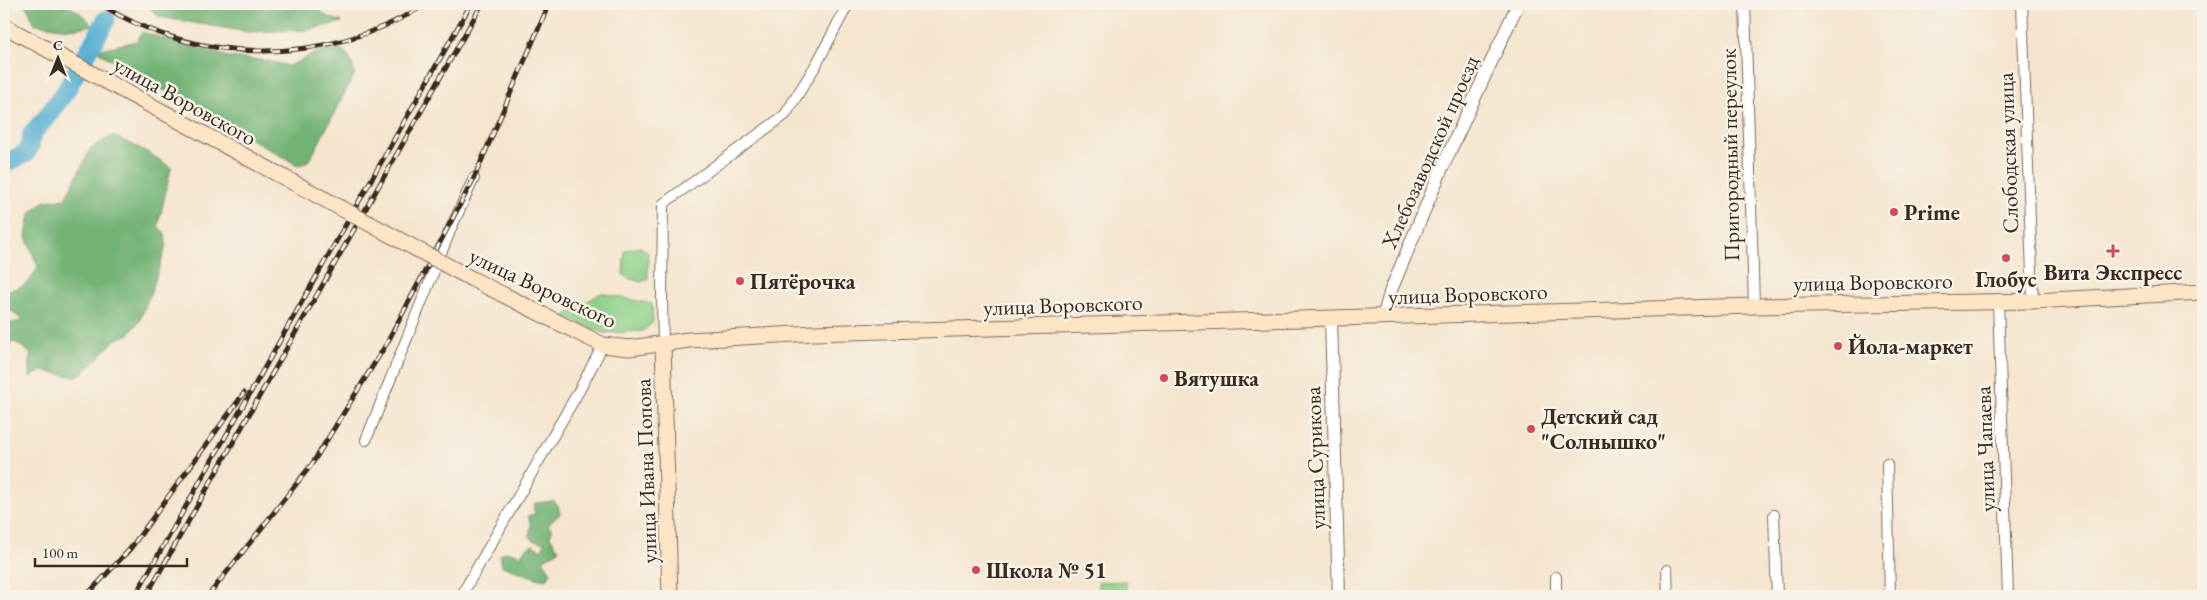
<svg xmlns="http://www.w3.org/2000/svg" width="2207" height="600" viewBox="0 0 2207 600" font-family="'EB Garamond',serif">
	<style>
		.green { fill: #8dd089; stroke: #647d54 }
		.forest { fill: #72b275; stroke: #566e4a }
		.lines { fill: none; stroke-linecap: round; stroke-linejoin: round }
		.stream { stroke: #53add1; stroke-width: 3 }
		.river { stroke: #53add1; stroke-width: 19 }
		.minor-casing { stroke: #7c6b5c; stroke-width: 12 }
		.tertiary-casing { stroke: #7c6b5c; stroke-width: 14 }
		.secondary-casing { stroke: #7c6b5c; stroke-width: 17 }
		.minor { stroke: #fff; stroke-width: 10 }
		.tertiary { stroke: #fff; stroke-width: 12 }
		.secondary { stroke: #fde5c5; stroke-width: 15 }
		.rail-casing { stroke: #3b2a1e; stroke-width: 5 }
		.rail { stroke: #f7f3e8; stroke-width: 3; stroke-dasharray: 9; stroke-linecap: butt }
		.secondary-bridge-casing { stroke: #7c6b5c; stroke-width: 17; stroke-linecap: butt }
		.secondary-bridge { stroke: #fde5c5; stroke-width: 15 }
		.poi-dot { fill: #d1495b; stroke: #f7f3e8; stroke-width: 2 }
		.labels { text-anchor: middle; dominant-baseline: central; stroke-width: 5; stroke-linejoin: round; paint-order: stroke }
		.street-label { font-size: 22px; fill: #3b2a1e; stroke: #f7f3e8 }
		.poi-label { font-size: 22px; font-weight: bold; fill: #3b2a1e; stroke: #f7f3e8; text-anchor: start }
	</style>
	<rect width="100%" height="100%" fill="#f7f3e8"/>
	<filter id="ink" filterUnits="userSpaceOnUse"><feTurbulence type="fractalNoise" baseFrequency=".02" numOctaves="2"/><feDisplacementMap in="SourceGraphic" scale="10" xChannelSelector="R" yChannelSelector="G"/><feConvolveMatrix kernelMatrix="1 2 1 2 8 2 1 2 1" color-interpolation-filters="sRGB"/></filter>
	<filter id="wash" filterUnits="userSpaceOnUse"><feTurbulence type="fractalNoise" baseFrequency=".0096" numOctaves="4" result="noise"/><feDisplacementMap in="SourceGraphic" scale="20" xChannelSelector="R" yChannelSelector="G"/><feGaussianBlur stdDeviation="1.12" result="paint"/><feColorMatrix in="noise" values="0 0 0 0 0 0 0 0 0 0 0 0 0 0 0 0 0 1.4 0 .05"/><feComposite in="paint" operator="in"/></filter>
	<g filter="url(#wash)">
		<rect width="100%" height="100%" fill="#f5e5ce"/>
		<g class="green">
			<path d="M 641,247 L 648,253 L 648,279 L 641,282 L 628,278 L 623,274 L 625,250 Z"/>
			<path d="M 601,293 L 652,304 L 653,322 L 643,331 L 604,333 L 563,317 Z"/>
			<path d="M 1126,581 L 1126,596 L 1098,596 L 1098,582 Z"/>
		</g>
		<g class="forest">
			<path d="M 25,4 C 56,4 72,0 92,25 C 67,32 59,27 35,24 Z"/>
			<path d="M 146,4 L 317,4 L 324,15 L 342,22 L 308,30 L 247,32 L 159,17 Z"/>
			<path d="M 142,32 L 229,57 L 269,61 L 289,66 L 318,52 L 341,49 C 349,54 354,66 354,75 L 312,156 L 307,162 L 299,166 L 142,78 L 100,53 L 100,49 L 137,41 Z"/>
			<path d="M 112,136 C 134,144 152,154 171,168 L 158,226 L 165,233 L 166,246 L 152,290 L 139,322 L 129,334 L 115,340 L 85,371 L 75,377 L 42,371 L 30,377 L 30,353 L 15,342 L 4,344 L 4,324 L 23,321 L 13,312 L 4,308 L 4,291 C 22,288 30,284 38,267 L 26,237 L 30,214 L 44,201 L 65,199 L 91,148 Z"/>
			<path d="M 554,501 L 558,505 L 560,514 L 548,525 L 552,529 L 550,537 L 559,550 L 543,560 L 551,572 L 547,580 L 539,579 L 502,566 L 500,555 C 507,549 514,553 522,556 L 522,552 L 532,545 L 542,550 L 544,543 L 533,540 L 529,536 L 531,525 L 528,516 L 536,513 L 533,510 L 535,503 Z"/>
		</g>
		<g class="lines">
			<path class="stream" d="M 116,5 L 117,4"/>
			<path class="river" d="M 4,164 L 26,153 L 30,146 L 32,133 L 46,118 L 65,92 L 106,20"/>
		</g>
	</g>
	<g filter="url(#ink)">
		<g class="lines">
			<defs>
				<g id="minor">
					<path d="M 1745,4 L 1754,306"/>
					<path d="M 2022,4 L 2033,301"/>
					<path d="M 1998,301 L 2008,596"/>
					<path d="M 663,344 L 662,299 L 663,204 L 785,115 L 816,65 L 848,4"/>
					<path d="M 366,440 L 452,226 L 474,178"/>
					<path d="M 1887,464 L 1890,596"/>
					<path d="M 1774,515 L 1777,596"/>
					<path d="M 1667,570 L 1668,596"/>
					<path d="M 1556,577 L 1556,596"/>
					<path d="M 461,596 L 580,389 L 603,345"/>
				</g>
				<g id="tertiary">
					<path d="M 1383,318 L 1391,290 L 1442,168 L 1518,4"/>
					<path d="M 1331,319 L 1339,596"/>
				</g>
				<g id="secondary">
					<path d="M 472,279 L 603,345 L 629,348 L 689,340 L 814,333 L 1754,306 L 2033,301 L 2203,292"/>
					<path d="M 663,344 L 670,596"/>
				</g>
			</defs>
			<use href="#minor" class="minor-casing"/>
			<use href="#tertiary" class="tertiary-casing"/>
			<use href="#secondary" class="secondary-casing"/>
			<use href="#minor" class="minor"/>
			<use href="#tertiary" class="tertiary"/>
			<use href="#secondary" class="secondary"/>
			<defs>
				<g id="rail">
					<path d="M 100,4 C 197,66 328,67 426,4"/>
					<path d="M 86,596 L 130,549 L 244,393"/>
					<path d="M 135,596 L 471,4"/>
					<path d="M 146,596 L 482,4"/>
					<path d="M 208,596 L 312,464 L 387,343 L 474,178 L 549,4"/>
				</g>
			</defs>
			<use href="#rail" class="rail-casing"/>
			<use href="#rail" class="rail"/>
			<defs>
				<path id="secondary-bridge" d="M 4,26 L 472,279"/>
			</defs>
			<use href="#secondary-bridge" class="secondary-bridge-casing"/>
			<use href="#secondary-bridge" class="secondary-bridge"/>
		</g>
	</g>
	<g class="poi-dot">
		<circle cx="1894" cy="212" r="5"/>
		<path d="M2110.5 243.5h5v5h5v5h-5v5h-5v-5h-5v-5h5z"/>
		<circle cx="2006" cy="258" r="5"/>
		<circle cx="740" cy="281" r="5"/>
		<circle cx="1838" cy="346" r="5"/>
		<circle cx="1164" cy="378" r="5"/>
		<circle cx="1531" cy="429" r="5"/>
		<circle cx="976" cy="570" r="5"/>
	</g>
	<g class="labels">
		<g class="street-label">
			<text transform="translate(185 101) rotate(29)">улица Воровского</text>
			<text transform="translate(1430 152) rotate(-66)">Хлебозаводской проезд</text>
			<text transform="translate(2008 153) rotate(-92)">Слободская улица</text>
			<text transform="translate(1730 155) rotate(-91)">Пригородный переулок</text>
			<text transform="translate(1873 282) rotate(-1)">улица Воровского</text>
			<text transform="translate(543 288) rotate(25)">улица Воровского</text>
			<text transform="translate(1468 294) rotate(-2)">улица Воровского</text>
			<text transform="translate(1063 305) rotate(-2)">улица Воровского</text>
			<text transform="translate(1985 449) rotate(-92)">улица Чапаева</text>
			<text transform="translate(1315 458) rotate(-92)">улица Сурикова</text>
			<text transform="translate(646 471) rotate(-92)">улица Ивана Попова</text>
		</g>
		<g class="poi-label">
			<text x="1904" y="212">Prime</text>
			<text x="2113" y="272" text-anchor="middle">Вита Экспресс</text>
			<text x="2006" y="279" text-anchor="middle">Глобус</text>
			<text x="750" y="281">Пятёрочка</text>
			<text x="1848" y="346">Йола-маркет</text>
			<text x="1174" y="378">Вятушка</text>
			<text x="1541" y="416">Детский сад<tspan x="1541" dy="25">"Солнышко"</tspan></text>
			<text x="986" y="570">Школа № 51</text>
		</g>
	</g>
	<rect width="2207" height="600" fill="none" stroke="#f7f3e8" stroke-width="20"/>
	<g transform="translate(58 58)" stroke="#f7f3e8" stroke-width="4" paint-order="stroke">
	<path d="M0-4L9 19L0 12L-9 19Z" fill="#3b2a1e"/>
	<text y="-8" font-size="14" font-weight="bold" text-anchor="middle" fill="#3b2a1e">С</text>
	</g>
	<path d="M35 558v8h152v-8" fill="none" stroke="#3b2a1e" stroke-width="2.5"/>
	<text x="42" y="558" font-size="15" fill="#3b2a1e" stroke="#f7f3e8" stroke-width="4" paint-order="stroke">100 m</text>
</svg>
